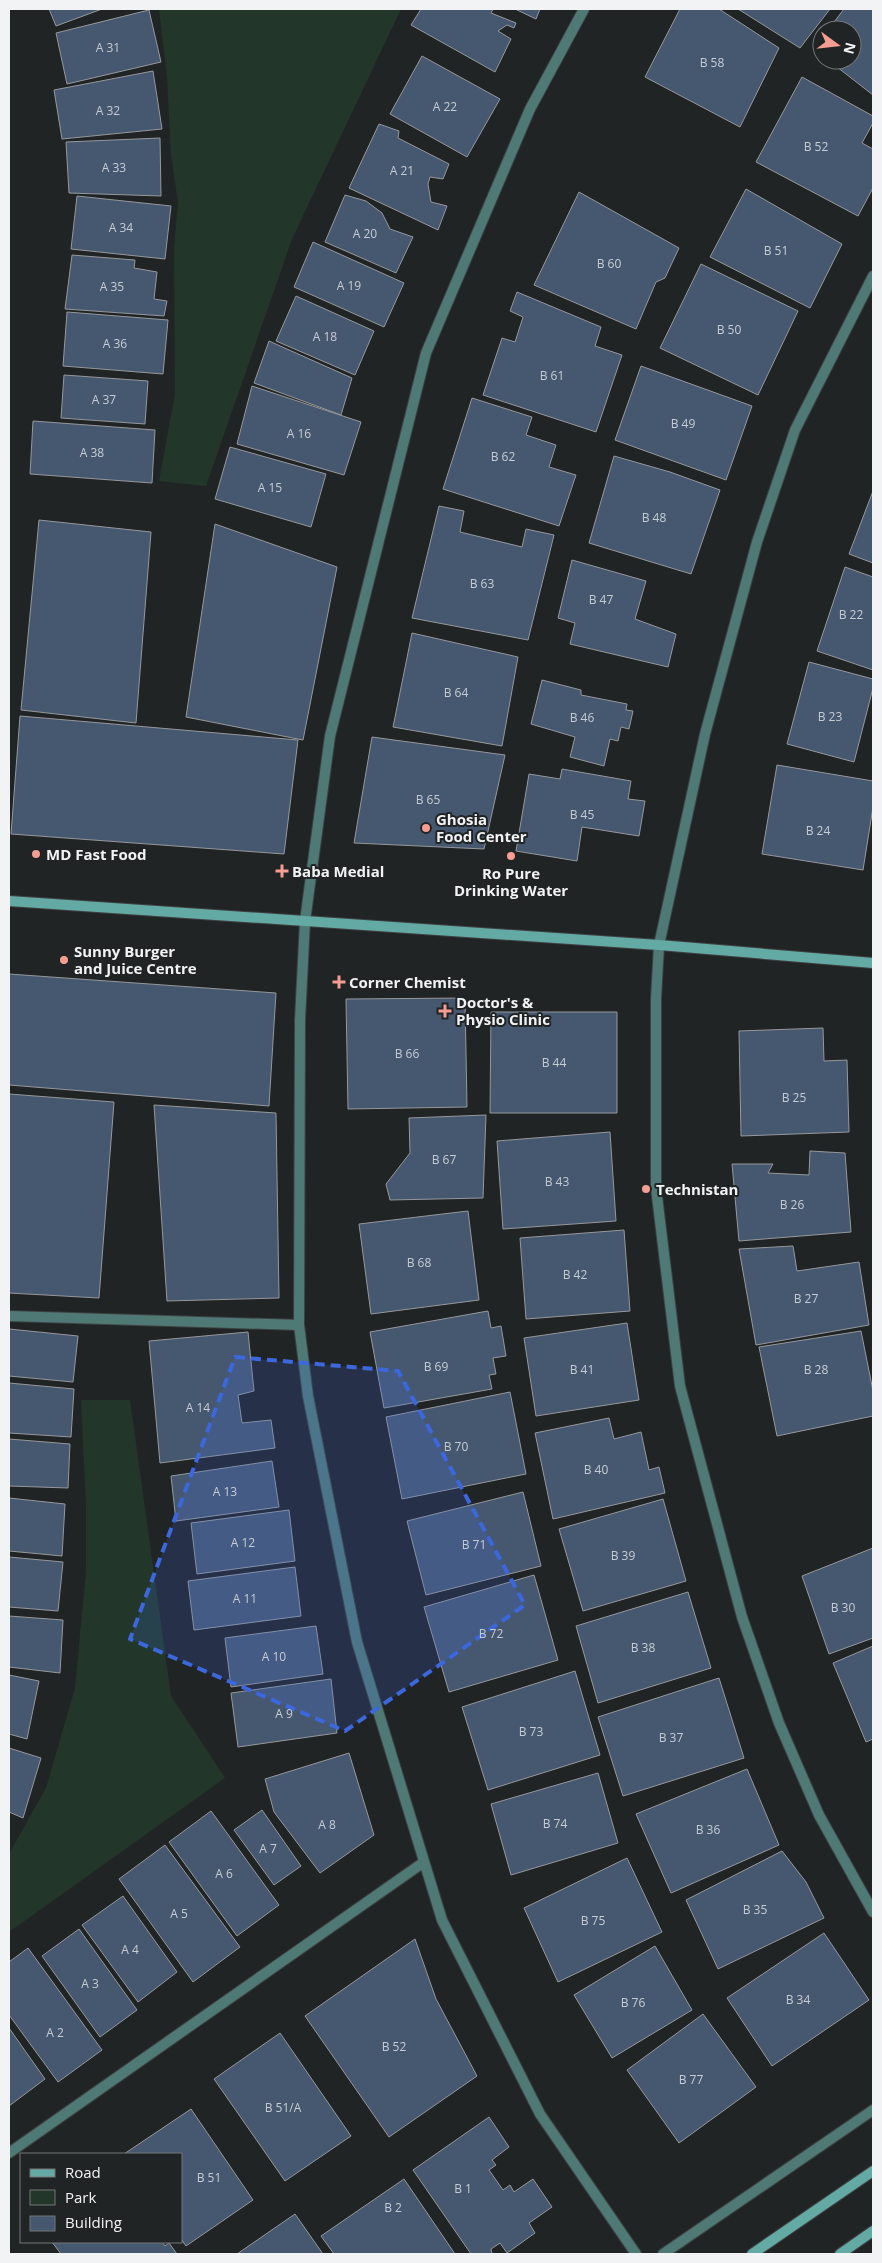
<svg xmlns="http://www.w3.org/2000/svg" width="882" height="2263" viewBox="0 0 882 2263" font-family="'Open Sans',sans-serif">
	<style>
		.green { fill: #22372a }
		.building { fill: #465870; stroke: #96989b }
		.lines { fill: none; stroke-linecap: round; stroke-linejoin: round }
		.street-casing { stroke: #3e4142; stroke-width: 12 }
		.secondary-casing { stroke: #3e4142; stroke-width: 12 }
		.street { stroke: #4f7975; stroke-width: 10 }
		.secondary { stroke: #64aaa4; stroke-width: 10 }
		.marked { fill: #3d67dc; fill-opacity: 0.2; stroke: #3d67dc; stroke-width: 4; stroke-dasharray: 10 6; stroke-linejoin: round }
		.poi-dot { fill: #f59c93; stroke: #212425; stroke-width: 2 }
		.labels { text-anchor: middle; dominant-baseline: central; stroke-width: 4; stroke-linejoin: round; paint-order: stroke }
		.number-label { font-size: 12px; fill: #c6ccd3 }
		.poi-label { font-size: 15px; font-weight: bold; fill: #f1f3f4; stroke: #212425; text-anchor: start }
	</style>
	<rect width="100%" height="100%" fill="#212425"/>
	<g class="green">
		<path d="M 159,9 L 401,9 L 292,239 L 206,486 L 159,481 L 175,394 L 174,250 L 178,202 L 171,155 L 167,77 Z"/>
		<path d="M 81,1400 L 130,1400 L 171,1696 L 225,1778 L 9,1932 L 9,1854 L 46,1788 L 75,1688 L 86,1571 L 86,1506 Z"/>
	</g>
	<g class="building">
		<path d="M 49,9 L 102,9 L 56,26 Z"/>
		<path d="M 421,9 L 493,9 L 491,13 L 516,23 L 514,28 L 507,25 L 498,31 L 511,39 L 495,72 L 411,25 Z"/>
		<path d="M 515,9 L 540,9 L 536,19 Z"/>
		<path d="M 680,9 L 719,9 L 779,48 L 740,127 L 645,77 Z"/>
		<path d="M 738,9 L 830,9 L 800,48 Z"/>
		<path d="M 844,9 L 873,9 L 873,95 L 828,60 L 852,60 L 852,30 L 828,30 Z"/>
		<path d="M 149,10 L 161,62 L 67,84 L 56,33 Z"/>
		<path d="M 822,38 L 822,56 L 814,49 Z"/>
		<path d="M 422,56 L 500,99 L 467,157 L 390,114 Z"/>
		<path d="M 153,71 L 162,129 L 62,139 L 54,90 Z"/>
		<path d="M 802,77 L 873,116 L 873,123 L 862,143 L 873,149 L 873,188 L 858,216 L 756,162 Z"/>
		<path d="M 379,124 L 399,131 L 398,138 L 449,164 L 443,179 L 430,177 L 428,184 L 431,202 L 447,206 L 438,230 L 349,188 Z"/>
		<path d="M 160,138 L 161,196 L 69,193 L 66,142 Z"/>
		<path d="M 746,189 L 842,244 L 810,308 L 710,257 Z"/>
		<path d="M 579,192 L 679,248 L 665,278 L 656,282 L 636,329 L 534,285 Z"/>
		<path d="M 345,195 L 366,201 L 382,213 L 390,229 L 413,237 L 396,273 L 325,242 Z"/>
		<path d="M 77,196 L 171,206 L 165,259 L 71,249 Z"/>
		<path d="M 313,242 L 404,283 L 384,327 L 294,287 Z"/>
		<path d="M 72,255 L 135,260 L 134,268 L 157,272 L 154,299 L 167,301 L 164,316 L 65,309 Z"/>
		<path d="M 701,264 L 798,311 L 758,395 L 660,348 Z"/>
		<path d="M 517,292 L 601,327 L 595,346 L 622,355 L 596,432 L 483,395 L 502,338 L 515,342 L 523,317 L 510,311 Z"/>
		<path d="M 296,296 L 374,331 L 355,375 L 276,341 Z"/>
		<path d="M 67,312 L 168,320 L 163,374 L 63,366 Z"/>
		<path d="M 269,341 L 352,378 L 341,415 L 254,383 Z"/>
		<path d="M 641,366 L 752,406 L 726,480 L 615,440 Z"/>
		<path d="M 64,375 L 148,381 L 145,424 L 61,418 Z"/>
		<path d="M 252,386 L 361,422 L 344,475 L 237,444 Z"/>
		<path d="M 472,398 L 532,417 L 526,435 L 556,445 L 549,467 L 576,475 L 559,526 L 443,489 Z"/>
		<path d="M 33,421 L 155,430 L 152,483 L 30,474 Z"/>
		<path d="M 230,447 L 326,474 L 311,527 L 215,499 Z"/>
		<path d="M 614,456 L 670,472 L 720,490 L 691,574 L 589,543 Z"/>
		<path d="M 873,491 L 873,563 L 849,554 Z"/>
		<path d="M 439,506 L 464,511 L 460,532 L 522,547 L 526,529 L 554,535 L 528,640 L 412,618 Z"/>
		<path d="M 39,520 L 151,532 L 136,723 L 21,710 Z"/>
		<path d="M 215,524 L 337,567 L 303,740 L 186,717 Z"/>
		<path d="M 572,560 L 646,581 L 635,619 L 676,634 L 668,667 L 570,644 L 575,623 L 558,618 Z"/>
		<path d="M 845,567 L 873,577 L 873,670 L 817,651 Z"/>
		<path d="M 412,633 L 518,657 L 502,746 L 393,727 Z"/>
		<path d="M 809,662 L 873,679 L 873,688 L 854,762 L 787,744 Z"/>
		<path d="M 542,680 L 581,690 L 581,695 L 627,704 L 626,710 L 633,711 L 629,729 L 621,727 L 618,741 L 610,739 L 604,766 L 570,757 L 575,737 L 531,724 Z"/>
		<path d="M 20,716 L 298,740 L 284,854 L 11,834 Z"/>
		<path d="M 372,737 L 505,755 L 484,849 L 354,843 Z"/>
		<path d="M 777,765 L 873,781 L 873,807 L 863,870 L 762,854 Z"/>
		<path d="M 562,769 L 631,781 L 628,799 L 645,801 L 639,836 L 582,827 L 577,861 L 516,851 L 529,774 L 560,779 Z"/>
		<path d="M 9,974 L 276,993 L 269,1106 L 9,1085 Z"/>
		<path d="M 465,998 L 467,1107 L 348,1109 L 346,999 Z"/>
		<path d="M 491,1012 L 617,1012 L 617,1113 L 490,1113 Z"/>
		<path d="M 823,1028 L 824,1061 L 847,1060 L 849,1132 L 741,1136 L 739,1031 Z"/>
		<path d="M 9,1094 L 114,1102 L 99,1298 L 9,1293 Z"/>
		<path d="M 154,1105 L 276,1113 L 279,1298 L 167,1301 Z"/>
		<path d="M 486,1115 L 483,1198 L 390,1200 L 386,1184 L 410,1153 L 409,1118 Z"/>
		<path d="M 610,1132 L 616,1221 L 503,1229 L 497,1141 Z"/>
		<path d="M 810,1151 L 845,1153 L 851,1232 L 739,1241 L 732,1164 L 773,1164 L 768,1173 L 809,1175 Z"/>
		<path d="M 468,1211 L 479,1300 L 371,1314 L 359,1224 Z"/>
		<path d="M 624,1230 L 630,1311 L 526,1319 L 520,1238 Z"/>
		<path d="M 793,1246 L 797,1271 L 859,1262 L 869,1325 L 756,1345 L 739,1249 Z"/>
		<path d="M 488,1311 L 491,1328 L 501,1326 L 506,1356 L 493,1358 L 496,1374 L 489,1375 L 492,1389 L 384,1408 L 370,1332 Z"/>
		<path d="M 627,1323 L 639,1400 L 536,1416 L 524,1338 Z"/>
		<path d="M 9,1329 L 78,1336 L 73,1382 L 9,1376 Z"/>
		<path d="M 861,1331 L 873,1391 L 873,1416 L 777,1436 L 759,1347 Z"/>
		<path d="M 248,1332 L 254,1391 L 238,1395 L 242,1423 L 271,1420 L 275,1448 L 160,1463 L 149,1341 Z"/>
		<path d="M 9,1383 L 74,1389 L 71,1437 L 9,1433 Z"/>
		<path d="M 510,1392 L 526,1474 L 402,1499 L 386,1417 Z"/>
		<path d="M 609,1418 L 614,1439 L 641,1432 L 649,1470 L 659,1467 L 665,1493 L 553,1519 L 535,1433 Z"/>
		<path d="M 9,1439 L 70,1444 L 68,1488 L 9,1486 Z"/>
		<path d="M 272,1461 L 279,1507 L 176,1521 L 171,1476 Z"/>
		<path d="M 523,1492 L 541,1566 L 426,1595 L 407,1521 Z"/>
		<path d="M 9,1498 L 65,1504 L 62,1556 L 9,1551 Z"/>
		<path d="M 663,1499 L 686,1581 L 583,1611 L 559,1529 Z"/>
		<path d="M 289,1510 L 295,1561 L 197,1574 L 191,1523 Z"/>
		<path d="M 873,1548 L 873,1638 L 829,1654 L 802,1576 Z"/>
		<path d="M 9,1557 L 63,1562 L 58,1611 L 9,1607 Z"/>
		<path d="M 295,1567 L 301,1616 L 194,1630 L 188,1581 Z"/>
		<path d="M 534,1575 L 558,1660 L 449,1692 L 424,1607 Z"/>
		<path d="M 688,1592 L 711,1668 L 598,1703 L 576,1626 Z"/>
		<path d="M 9,1616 L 63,1620 L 60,1673 L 9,1667 Z"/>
		<path d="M 316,1626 L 323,1674 L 231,1687 L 225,1638 Z"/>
		<path d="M 873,1646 L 873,1739 L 866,1742 L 833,1663 Z"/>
		<path d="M 575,1671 L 600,1755 L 488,1790 L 462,1707 Z"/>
		<path d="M 9,1675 L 39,1681 L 27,1739 L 9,1734 Z"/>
		<path d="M 719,1678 L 744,1758 L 623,1796 L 598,1717 Z"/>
		<path d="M 331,1679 L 337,1733 L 238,1747 L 231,1693 Z"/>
		<path d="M 9,1748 L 41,1758 L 23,1818 L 9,1812 Z"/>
		<path d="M 349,1753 L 374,1835 L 320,1873 L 274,1812 L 265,1779 Z"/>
		<path d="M 747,1769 L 779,1845 L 671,1893 L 636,1814 Z"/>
		<path d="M 598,1773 L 618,1843 L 511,1875 L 491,1804 Z"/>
		<path d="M 262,1810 L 301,1866 L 274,1885 L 234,1830 Z"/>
		<path d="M 211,1811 L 279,1905 L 237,1936 L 169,1842 Z"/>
		<path d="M 165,1845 L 240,1947 L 193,1982 L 119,1879 Z"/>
		<path d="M 782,1851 L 806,1882 L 824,1918 L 718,1969 L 686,1900 Z"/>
		<path d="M 627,1858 L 662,1932 L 558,1982 L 524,1908 Z"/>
		<path d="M 123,1896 L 177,1972 L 138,2002 L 82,1925 Z"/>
		<path d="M 79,1929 L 137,2010 L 100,2037 L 42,1956 Z"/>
		<path d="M 824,1933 L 869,2000 L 772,2066 L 727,1998 Z"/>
		<path d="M 415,1939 L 436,1999 L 477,2076 L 389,2137 L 305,2016 Z"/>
		<path d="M 655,1946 L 692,2010 L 612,2058 L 574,1995 Z"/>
		<path d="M 28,1948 L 102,2050 L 58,2082 L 9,2015 L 9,1962 Z"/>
		<path d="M 703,2014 L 756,2087 L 679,2143 L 627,2070 Z"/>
		<path d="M 9,2028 L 45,2079 L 9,2106 Z"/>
		<path d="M 280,2033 L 351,2136 L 285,2181 L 214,2079 Z"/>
		<path d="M 191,2109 L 253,2200 L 186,2246 L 181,2239 L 181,2154 L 124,2154 Z"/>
		<path d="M 489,2117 L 509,2147 L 492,2160 L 496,2165 L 489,2170 L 503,2190 L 510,2185 L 514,2192 L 533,2179 L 552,2207 L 529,2223 L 535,2233 L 507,2253 L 500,2243 L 491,2249 L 492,2254 L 471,2254 L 413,2170 Z"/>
		<path d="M 404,2179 L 455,2254 L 334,2254 L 321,2236 Z"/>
		<path d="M 295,2214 L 323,2254 L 237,2254 Z"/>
		<path d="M 52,2242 L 162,2242 L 165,2246 L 169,2243 L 177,2254 L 61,2254 Z"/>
	</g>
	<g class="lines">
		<defs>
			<g id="street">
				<path d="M 584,9 L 530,109 L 426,353 L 330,736 L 305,921 L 300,1020 L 299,1325 L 308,1396 L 357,1642 L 442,1920 L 540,2114 L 636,2254"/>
				<path d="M 873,276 L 795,430 L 757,542 L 705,734 L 659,945 L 656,999 L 656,1188 L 680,1386 L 742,1617 L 779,1723 L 819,1815 L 873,1912"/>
				<path d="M 9,1316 L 299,1325"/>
				<path d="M 9,2153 L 424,1862"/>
				<path d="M 663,2254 L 873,2110"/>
			</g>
			<g id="secondary">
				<path d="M 9,901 L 659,945 L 873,963"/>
				<path d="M 752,2254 L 873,2171"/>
				<path d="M 840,2254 L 873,2231"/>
			</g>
		</defs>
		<use href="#street" class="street-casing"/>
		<use href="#secondary" class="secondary-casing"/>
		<use href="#street" class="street"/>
		<use href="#secondary" class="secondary"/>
	</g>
	<path class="marked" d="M 235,1357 L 398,1371 L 525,1605 L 345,1731 L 130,1639 Z"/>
	<g class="poi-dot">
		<circle cx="426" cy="828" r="5"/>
		<circle cx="36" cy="854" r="5"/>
		<circle cx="511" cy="856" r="5"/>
		<path d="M279.5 863.5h5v5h5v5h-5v5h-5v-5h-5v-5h5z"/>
		<circle cx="64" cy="960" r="5"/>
		<path d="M336.5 974.5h5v5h5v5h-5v5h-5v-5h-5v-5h5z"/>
		<path d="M442.5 1003.5h5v5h5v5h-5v5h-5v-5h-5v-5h5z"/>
		<circle cx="646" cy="1189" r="5"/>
	</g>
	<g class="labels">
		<g class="number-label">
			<text x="108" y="47">A 31</text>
			<text x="712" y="62">B 58</text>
			<text x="445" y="106">A 22</text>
			<text x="108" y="110">A 32</text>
			<text x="816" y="146">B 52</text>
			<text x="114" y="167">A 33</text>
			<text x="402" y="170">A 21</text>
			<text x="121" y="227">A 34</text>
			<text x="365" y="233">A 20</text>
			<text x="776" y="250">B 51</text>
			<text x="609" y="263">B 60</text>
			<text x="349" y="285">A 19</text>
			<text x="112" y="286">A 35</text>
			<text x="729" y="329">B 50</text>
			<text x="325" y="336">A 18</text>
			<text x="115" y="343">A 36</text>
			<text x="552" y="375">B 61</text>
			<text x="104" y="399">A 37</text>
			<text x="683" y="423">B 49</text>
			<text x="299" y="433">A 16</text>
			<text x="92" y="452">A 38</text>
			<text x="503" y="456">B 62</text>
			<text x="270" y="487">A 15</text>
			<text x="654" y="517">B 48</text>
			<text x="482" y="583">B 63</text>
			<text x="601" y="599">B 47</text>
			<text x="851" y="614">B 22</text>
			<text x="456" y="692">B 64</text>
			<text x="830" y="716">B 23</text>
			<text x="582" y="717">B 46</text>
			<text x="428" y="799">B 65</text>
			<text x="582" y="814">B 45</text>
			<text x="818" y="830">B 24</text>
			<text x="407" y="1053">B 66</text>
			<text x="554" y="1062">B 44</text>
			<text x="794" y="1097">B 25</text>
			<text x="444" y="1159">B 67</text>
			<text x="557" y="1181">B 43</text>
			<text x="792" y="1204">B 26</text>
			<text x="419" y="1262">B 68</text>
			<text x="575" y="1274">B 42</text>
			<text x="806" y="1298">B 27</text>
			<text x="436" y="1366">B 69</text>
			<text x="582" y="1369">B 41</text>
			<text x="816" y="1369">B 28</text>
			<text x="198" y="1407">A 14</text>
			<text x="456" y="1446">B 70</text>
			<text x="596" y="1469">B 40</text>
			<text x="225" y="1491">A 13</text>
			<text x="243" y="1542">A 12</text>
			<text x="474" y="1544">B 71</text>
			<text x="623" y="1555">B 39</text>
			<text x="245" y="1598">A 11</text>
			<text x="843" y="1607">B 30</text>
			<text x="491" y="1633">B 72</text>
			<text x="643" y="1647">B 38</text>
			<text x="274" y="1656">A 10</text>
			<text x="284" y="1713">A 9</text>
			<text x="531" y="1731">B 73</text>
			<text x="671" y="1737">B 37</text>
			<text x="555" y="1823">B 74</text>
			<text x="327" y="1824">A 8</text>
			<text x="708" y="1829">B 36</text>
			<text x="268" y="1848">A 7</text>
			<text x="224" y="1873">A 6</text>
			<text x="755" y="1909">B 35</text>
			<text x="179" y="1913">A 5</text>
			<text x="593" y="1920">B 75</text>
			<text x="130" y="1949">A 4</text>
			<text x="90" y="1983">A 3</text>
			<text x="798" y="1999">B 34</text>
			<text x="633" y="2002">B 76</text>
			<text x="55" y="2032">A 2</text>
			<text x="394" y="2046">B 52</text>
			<text x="691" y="2079">B 77</text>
			<text x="283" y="2107">B 51/A</text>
			<text x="209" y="2177">B 51</text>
			<text x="463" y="2188">B 1</text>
			<text x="393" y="2207">B 2</text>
		</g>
		<g class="poi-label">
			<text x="436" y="819">Ghosia<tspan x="436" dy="17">Food Center</tspan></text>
			<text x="46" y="854">MD Fast Food</text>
			<text x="292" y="871">Baba Medial</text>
			<text x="511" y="873" text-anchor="middle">Ro Pure<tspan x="511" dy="17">Drinking Water</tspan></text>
			<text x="74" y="951">Sunny Burger<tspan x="74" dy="17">and Juice Centre</tspan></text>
			<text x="349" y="982">Corner Chemist</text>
			<text x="456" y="1002">Doctor's &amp;<tspan x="456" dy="17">Physio Clinic</tspan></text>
			<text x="656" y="1189">Technistan</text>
		</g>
	</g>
	<rect width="882" height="2263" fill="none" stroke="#f1f3f4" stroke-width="20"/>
	<rect x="20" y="2153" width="162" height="90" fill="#212425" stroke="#747778"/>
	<rect x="30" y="2169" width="25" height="8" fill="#64aaa4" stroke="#747778"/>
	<text x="65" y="2178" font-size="15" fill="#f1f3f4">Road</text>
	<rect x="30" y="2190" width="25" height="15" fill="#22372a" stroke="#747778"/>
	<text x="65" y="2203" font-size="15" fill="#f1f3f4">Park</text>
	<rect x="30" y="2216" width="25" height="15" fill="#465870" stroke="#747778"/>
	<text x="65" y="2228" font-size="15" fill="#f1f3f4">Building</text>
	<g transform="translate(837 45) rotate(105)"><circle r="24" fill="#212425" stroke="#747778"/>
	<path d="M0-4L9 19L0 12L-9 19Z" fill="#f59c93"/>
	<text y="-8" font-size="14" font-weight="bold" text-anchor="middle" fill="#f1f3f4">N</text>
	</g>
</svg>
